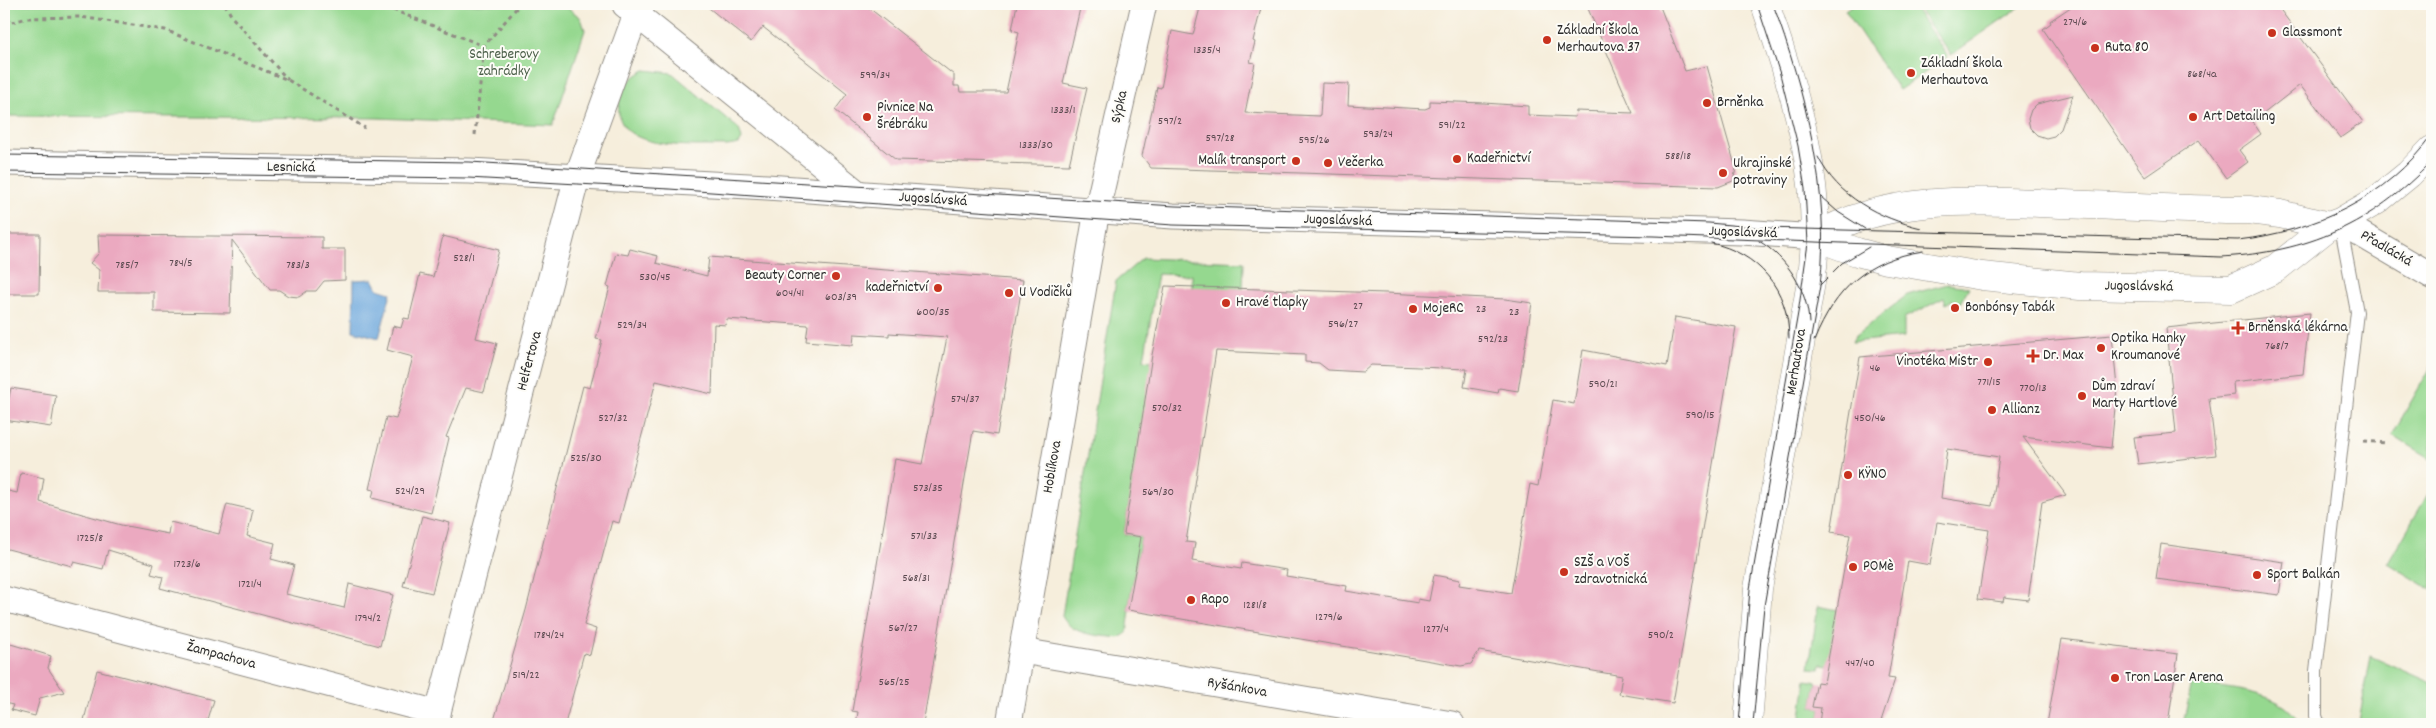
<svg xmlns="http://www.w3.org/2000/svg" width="2436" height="728" viewBox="0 0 2436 728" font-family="Dekko,sans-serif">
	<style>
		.green { fill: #95d88f; stroke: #60825d }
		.water { fill: #6aa6db; stroke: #4a6883 }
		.building { fill: #eba9c0; fill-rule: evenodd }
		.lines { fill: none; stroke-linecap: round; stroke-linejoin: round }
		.service-casing { stroke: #908c84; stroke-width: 14 }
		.minor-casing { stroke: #908c84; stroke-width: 27 }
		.tertiary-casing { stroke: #908c84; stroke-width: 29 }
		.path { stroke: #908c84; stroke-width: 3; stroke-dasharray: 4 4; stroke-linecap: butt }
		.service { stroke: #fff; stroke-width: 12 }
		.minor { stroke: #fff; stroke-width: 25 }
		.tertiary { stroke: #fff; stroke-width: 28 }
		.tram { stroke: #2b2b2b; stroke-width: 1 }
		.poi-dot { fill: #c8321e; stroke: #fdfcf7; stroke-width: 2 }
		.labels { text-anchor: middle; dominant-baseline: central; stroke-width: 4; stroke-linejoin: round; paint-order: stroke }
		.number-label { font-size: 12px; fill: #5b4a50 }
		.poi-label { font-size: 15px; fill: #2b2b2b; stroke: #fdfcf7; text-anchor: start }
		.park-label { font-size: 15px; fill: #4b5f49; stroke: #fdfcf7 }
		.street-label { font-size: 15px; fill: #2b2b2b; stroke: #fdfcf7 }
	</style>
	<rect width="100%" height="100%" fill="#fdfcf7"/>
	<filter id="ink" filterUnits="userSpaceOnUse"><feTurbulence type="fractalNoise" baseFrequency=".02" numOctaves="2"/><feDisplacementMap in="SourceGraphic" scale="10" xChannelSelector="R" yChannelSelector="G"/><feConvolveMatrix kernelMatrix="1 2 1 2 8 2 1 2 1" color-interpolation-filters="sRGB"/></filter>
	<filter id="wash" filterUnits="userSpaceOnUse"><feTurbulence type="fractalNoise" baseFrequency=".0096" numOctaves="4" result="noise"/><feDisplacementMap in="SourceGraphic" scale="20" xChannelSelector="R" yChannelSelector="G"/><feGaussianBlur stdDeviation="1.12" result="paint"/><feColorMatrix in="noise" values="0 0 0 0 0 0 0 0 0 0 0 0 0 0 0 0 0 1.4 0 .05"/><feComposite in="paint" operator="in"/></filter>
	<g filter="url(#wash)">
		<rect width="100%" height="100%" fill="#f6eedc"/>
		<g class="green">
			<path d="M 4,4 L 563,4 L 581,18 L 585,30 L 553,125 L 377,118 L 4,116 Z"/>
			<path d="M 1854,4 L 1912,4 L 1948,57 L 1899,90 L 1845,10 Z"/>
			<path d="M 1915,4 L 2024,4 L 1951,55 Z"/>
			<path d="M 645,70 L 672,73 L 739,129 L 742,139 L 739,144 L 727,146 C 697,145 613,153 619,105 C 621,88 629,78 645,70 Z"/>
			<path d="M 1143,258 L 1244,262 L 1243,289 L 1192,288 L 1192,275 L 1158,274 L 1144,360 L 1152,361 L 1124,534 L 1141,537 L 1128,610 L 1130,610 L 1127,633 L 1119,638 C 1098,635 1072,636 1062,616 L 1116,281 Z"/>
			<path d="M 1948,284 L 1969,287 L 1960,303 L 1952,300 L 1946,304 L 1944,298 L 1904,318 L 1904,337 L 1852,342 L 1855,336 L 1907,295 Z"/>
			<path d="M 2432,365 L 2432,459 L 2392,435 Z"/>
			<path d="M 2432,487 L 2432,590 L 2388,563 Z"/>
			<path d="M 1818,606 L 1838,610 L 1828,665 L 1821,664 L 1820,669 L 1809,668 Z"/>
			<path d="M 2371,656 L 2432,683 L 2432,724 L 2368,724 L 2359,721 Z"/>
			<path d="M 1806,680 L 1817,682 L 1812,707 L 1821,708 L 1819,724 L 1800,724 Z"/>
			<path d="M 2192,683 C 2224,689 2286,690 2299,724 L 2183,724 Z"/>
		</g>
		<path class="water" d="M 373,279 L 378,289 L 391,293 L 379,338 L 353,331 L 354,280 Z"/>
		<g id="blocks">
			<g class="building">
				<path d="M 704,4 L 864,4 L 954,75 L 954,86 L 959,86 L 960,92 L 1006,92 L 1019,32 L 1012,30 L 1017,4 L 1081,4 L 1063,83 L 1087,88 L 1069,165 L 896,160 L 835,110 L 847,94 L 763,27 L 751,42 Z"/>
				<path d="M 1201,4 L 1262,4 L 1253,41 L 1255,42 L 1250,62 L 1255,63 L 1245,113 L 1320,116 L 1322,83 L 1349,84 L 1348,105 L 1425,109 L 1430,107 L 1430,101 L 1484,103 L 1528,106 L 1528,115 L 1575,117 L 1576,111 L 1633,113 L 1586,4 L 1659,4 L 1685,71 L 1707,66 L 1736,169 L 1733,181 L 1718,187 L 1151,168 L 1142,156 L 1157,87 L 1161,88 L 1172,31 L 1193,35 Z"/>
				<path d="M 2075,4 L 2276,4 L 2363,122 L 2340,138 L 2300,85 L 2253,122 L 2261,134 L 2239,150 L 2248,162 L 2226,178 L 2199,140 L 2145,177 L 2043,29 L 2051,23 L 2050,21 Z"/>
				<path d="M 2073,95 L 2061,129 L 2054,136 L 2046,138 L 2037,135 L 2030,128 L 2028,119 L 2031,110 L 2037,104 Z"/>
				<path d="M 4,234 L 40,234 L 39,294 L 4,294 Z"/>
				<path d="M 98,235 L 322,237 L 322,249 L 345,249 L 345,280 L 324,281 L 316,291 L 307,291 L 299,297 L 288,296 L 279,290 L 270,290 L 232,240 L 230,313 L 154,312 L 154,292 L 98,292 L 99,270 L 90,263 L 99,253 Z"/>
				<path d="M 443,236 L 499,250 L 476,338 L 497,343 L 484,392 L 466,388 L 446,437 L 449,438 L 431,513 L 372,498 L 374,490 L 369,489 L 386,417 L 396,419 L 413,357 L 387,350 L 393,326 L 401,328 L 404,318 L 409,319 L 420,274 L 433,277 Z"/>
				<path d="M 630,249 L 658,256 L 656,263 L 707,276 L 709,257 L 1023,280 L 997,435 L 973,431 L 923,724 L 856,724 L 858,712 L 852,711 L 895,459 L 922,464 L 947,337 L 889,333 L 889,336 L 854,334 L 853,345 L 806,341 L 808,325 L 727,319 L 726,325 L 714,324 L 712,394 L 656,381 L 619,523 L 612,521 L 584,625 L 596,629 L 590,655 L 584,653 L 565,724 L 493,724 L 526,610 L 583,386 L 590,388 L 602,340 L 596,339 L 610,287 L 607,286 L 616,253 L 628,255 Z"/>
				<path d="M 1165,286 L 1386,293 L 1505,299 L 1532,303 L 1518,391 L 1499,388 L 1498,393 L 1464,387 L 1467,369 L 1371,365 L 1363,372 L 1328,370 L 1319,363 L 1305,362 L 1305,355 L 1216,351 L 1186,542 L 1195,543 L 1192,561 L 1241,569 L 1242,563 L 1287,570 L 1286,576 L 1347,586 L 1346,591 L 1418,603 L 1418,599 L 1429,601 L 1434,575 L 1460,580 L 1459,585 L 1511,593 L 1530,484 L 1538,486 L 1553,400 L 1574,404 L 1583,350 L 1667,366 L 1675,317 L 1736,327 L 1673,703 L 1619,694 L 1622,676 L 1479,651 L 1471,664 L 1461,666 L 1128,610 L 1141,537 L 1124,534 L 1152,355 Z"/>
				<path d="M 2310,313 L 2303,374 L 2233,382 L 2234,395 L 2209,398 L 2216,455 L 2138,464 L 2134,437 L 2176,433 L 2166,328 Z"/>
				<path d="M 2112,335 L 2117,388 L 2111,448 L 2023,437 L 2066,495 L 2042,502 L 2028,600 L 2004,597 L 2003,602 L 1978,599 L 1989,530 L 1937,522 L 1930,565 L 1908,561 L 1888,678 L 1895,679 L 1880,724 L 1819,724 L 1821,708 L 1812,707 L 1817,682 L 1824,683 L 1850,535 L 1831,532 L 1860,357 ZM 1947,449 L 1999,457 L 1992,506 L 1941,498 Z"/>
				<path d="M 11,388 L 56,395 L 51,427 L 4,420 Z"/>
				<path d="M 21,473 L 44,478 L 40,502 L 121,525 L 168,534 L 170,522 L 219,534 L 227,504 L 253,510 L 247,536 L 275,543 L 271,559 L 294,565 L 286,594 L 344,608 L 349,584 L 393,595 L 380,646 L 160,588 L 163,577 L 151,574 L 154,564 L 108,550 L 103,569 L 74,562 L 72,566 L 4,548 L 4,490 L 17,493 Z"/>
				<path d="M 422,516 L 450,523 L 432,593 L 403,586 Z"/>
				<path d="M 2161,544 L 2284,562 L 2279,595 L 2156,579 Z"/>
				<path d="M 2062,639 L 2178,654 L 2168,724 L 2047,724 Z"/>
				<path d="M 4,642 L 51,656 L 48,668 L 64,692 L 40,698 L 35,716 L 11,710 L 13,705 L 4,703 Z"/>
				<path d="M 97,670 L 214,700 L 207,724 L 83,724 Z"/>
			</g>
		</g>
	</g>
	<g filter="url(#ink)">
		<use href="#blocks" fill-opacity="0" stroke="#908c84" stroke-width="1"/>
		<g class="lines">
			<defs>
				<path id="service" d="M 2319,724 L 2316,716 L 2316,671 L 2357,312 L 2340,222"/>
				<g id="minor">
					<path d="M 625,5 L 860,195"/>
					<path d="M 4,163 L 470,171 L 767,187 L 1173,216 L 1742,232 L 1816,237"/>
					<path d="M 2340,222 L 2432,276"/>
					<path d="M 4,599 L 438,713"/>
					<path d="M 1022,651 L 1452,724"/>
					<path d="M 435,724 L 577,177 L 636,14 L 643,4"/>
					<path d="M 1009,724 L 1097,210 L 1144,4"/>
				</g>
				<g id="tertiary">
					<path d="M 1816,237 L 1857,252 L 1887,260 L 1982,276 L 2080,286 L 2231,289 L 2275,269 L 2329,226 L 2340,222 L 2376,201 L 2409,174 L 2432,150"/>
					<path d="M 1816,237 C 1889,193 1982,201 2064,204 C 2125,206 2187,210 2249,210 L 2280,214 L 2329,226"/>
					<path d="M 1748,724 L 1758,589 L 1811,282 C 1826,188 1795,92 1765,4"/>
				</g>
			</defs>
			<use href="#service" class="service-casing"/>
			<use href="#minor" class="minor-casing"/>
			<use href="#tertiary" class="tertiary-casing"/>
			<g class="path">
				<path d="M 225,4 L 232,17 L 288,80"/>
				<path d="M 378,4 L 484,46 L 520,4"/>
				<path d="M 4,24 L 28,18 L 80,17 L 165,30 L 288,80 L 365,128"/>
				<path d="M 475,135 L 484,46"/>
				<path d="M 2364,441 L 2386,443"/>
			</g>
			<use href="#service" class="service"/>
			<use href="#minor" class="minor"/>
			<use href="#tertiary" class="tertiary"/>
			<g class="tram">
				<path d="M 4,155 L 470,162 L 1175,206 L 1709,223 L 1763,228 L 2238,240 C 2315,231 2386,199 2432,135"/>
				<path d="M 1818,157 C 1838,197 1879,218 1921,228"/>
				<path d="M 4,172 L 468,178 L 669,189 L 1173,225 L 1653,236 L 2221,257 C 2308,252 2371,225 2432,161"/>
				<path d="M 1821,197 L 1838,212 L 1865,229"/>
				<path d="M 1759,241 C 1787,258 1808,290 1809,323"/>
				<path d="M 1711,243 C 1758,253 1789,289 1789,338"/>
				<path d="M 1820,285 L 1842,263 L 1869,247"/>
				<path d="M 1814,341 C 1836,288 1866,260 1923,251"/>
				<path d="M 1739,724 L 1750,589 L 1799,307 L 1808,243 L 1805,189 L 1798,146 L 1780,74 L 1757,4"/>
				<path d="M 1753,724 L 1764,606 L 1820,286 C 1831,192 1805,92 1773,4"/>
			</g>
		</g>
	</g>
	<g class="poi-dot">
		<circle cx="2272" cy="33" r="5"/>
		<circle cx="1547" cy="40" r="5"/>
		<circle cx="2095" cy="48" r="5"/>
		<circle cx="1911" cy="73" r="5"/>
		<circle cx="1707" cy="103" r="5"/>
		<circle cx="867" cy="117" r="5"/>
		<circle cx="2193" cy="117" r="5"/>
		<circle cx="1457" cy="159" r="5"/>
		<circle cx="1296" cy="161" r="5"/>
		<circle cx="1328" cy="163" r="5"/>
		<circle cx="1723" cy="173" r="5"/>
		<circle cx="836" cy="276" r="5"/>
		<circle cx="938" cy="288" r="5"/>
		<circle cx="1009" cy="293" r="5"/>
		<circle cx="1226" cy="303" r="5"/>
		<circle cx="1955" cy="308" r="5"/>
		<circle cx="1413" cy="309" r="5"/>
		<path d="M2235.5 320.5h5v5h5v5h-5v5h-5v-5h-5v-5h5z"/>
		<circle cx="2101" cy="348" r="5"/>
		<path d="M2030.5 348.5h5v5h5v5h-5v5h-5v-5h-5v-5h5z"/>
		<circle cx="1988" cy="362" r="5"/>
		<circle cx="2082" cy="396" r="5"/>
		<circle cx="1992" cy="410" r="5"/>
		<circle cx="1848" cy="475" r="5"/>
		<circle cx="1853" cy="567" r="5"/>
		<circle cx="1564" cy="572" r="5"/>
		<circle cx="2257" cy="575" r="5"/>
		<circle cx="1191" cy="600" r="5"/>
		<circle cx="2115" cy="678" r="5"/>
	</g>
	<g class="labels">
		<g class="number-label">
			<text x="2075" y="22">274/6</text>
			<text x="1207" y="50">1335/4</text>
			<text x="2202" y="74">868/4a</text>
			<text x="875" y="75">599/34</text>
			<text x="1063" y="110">1333/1</text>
			<text x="1170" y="121">597/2</text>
			<text x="1452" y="125">591/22</text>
			<text x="1378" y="134">593/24</text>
			<text x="1220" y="138">597/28</text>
			<text x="1314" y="140">595/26</text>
			<text x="1036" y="145">1333/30</text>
			<text x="1678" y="156">588/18</text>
			<text x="464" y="258">528/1</text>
			<text x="181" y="263">784/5</text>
			<text x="127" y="265">785/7</text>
			<text x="298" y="265">783/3</text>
			<text x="655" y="277">530/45</text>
			<text x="790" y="293">604/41</text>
			<text x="841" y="297">603/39</text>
			<text x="1358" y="306">27</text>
			<text x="1481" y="309">23</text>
			<text x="933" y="312">600/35</text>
			<text x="1514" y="312">23</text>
			<text x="1343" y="324">596/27</text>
			<text x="632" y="325">529/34</text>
			<text x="1493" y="339">592/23</text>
			<text x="2277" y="346">768/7</text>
			<text x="1875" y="368">46</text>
			<text x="1989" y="382">771/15</text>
			<text x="1603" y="384">590/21</text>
			<text x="2033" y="388">770/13</text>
			<text x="965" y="399">574/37</text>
			<text x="1167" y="408">570/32</text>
			<text x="1700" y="415">590/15</text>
			<text x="613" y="418">527/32</text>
			<text x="1870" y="418">450/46</text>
			<text x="586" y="458">525/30</text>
			<text x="928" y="488">573/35</text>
			<text x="410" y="491">524/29</text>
			<text x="1158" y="492">569/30</text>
			<text x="924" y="536">571/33</text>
			<text x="90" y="538">1725/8</text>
			<text x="187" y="564">1723/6</text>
			<text x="916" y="578">568/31</text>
			<text x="250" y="584">1721/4</text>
			<text x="1255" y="605">1281/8</text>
			<text x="1329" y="617">1279/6</text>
			<text x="368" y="618">1794/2</text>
			<text x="903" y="628">567/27</text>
			<text x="1436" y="629">1277/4</text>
			<text x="549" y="635">1784/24</text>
			<text x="1661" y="635">590/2</text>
			<text x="1860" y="663">447/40</text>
			<text x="526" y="675">519/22</text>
			<text x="894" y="682">565/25</text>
		</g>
		<g class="poi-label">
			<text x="1557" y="31">Základní škola<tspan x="1557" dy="17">Merhautova 37</tspan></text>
			<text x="2282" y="33">Glassmont</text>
			<text x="2105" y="48">Ruta 80</text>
			<text x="1921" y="64">Základní škola<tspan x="1921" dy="17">Merhautova</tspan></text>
			<text x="1717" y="103">Brněnka</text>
			<text x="877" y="108">Pivnice Na<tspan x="877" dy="17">Šrébráku</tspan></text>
			<text x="2203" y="117">Art Detailing</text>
			<text x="1467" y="159">Kadeřnictví</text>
			<text x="1286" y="161" text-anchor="end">Malík transport</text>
			<text x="1338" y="163">Večerka</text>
			<text x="1733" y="164">Ukrajinské<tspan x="1733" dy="17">potraviny</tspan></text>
			<text x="826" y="276" text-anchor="end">Beauty Corner</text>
			<text x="928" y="288" text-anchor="end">kadeřnictví</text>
			<text x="1019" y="293">U Vodičků</text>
			<text x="1236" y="303">Hravé tlapky</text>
			<text x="1965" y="308">Bonbónsy Tabák</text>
			<text x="1423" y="309">MojeRC</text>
			<text x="2248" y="328">Brněnská lékárna</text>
			<text x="2111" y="339">Optika Hanky<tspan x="2111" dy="17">Kroumanové</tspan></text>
			<text x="2043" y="356">Dr. Max</text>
			<text x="1978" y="362" text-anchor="end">Vinotéka MiStr</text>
			<text x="2092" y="387">Dům zdraví<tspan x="2092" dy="17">Marty Hartlové</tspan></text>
			<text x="2002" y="410">Allianz</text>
			<text x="1858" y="475">KŸNO</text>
			<text x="1574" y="563">SZŠ a VOŠ<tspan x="1574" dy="17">zdravotnická</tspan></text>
			<text x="1863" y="567">POMè</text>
			<text x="2267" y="575">Sport Balkán</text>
			<text x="1201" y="600">Rapo</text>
			<text x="2125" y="678">Tron Laser Arena</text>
		</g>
		<g class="park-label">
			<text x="504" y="55">Schreberovy<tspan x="504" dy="17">zahrádky</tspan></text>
		</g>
		<g class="street-label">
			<text transform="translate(1120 107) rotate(-77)">Sýpka</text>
			<text transform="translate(291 168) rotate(1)">Lesnická</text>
			<text transform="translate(933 200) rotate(4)">Jugoslávská</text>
			<text transform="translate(1338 221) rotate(2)">Jugoslávská</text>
			<text transform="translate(1743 233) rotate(2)">Jugoslávská</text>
			<text transform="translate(2386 249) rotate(30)">Přadlácká</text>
			<text transform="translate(2139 287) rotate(1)">Jugoslávská</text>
			<text transform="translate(530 361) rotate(-75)">Helfertova</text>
			<text transform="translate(1797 362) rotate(-81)">Merhautova</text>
			<text transform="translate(1053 467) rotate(-80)">Hoblíkova</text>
			<text transform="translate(221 656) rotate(15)">Žampachova</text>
			<text transform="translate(1237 688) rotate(10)">Ryšánkova</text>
		</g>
	</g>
	<rect width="2436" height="728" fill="none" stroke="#fdfcf7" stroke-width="20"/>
</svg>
